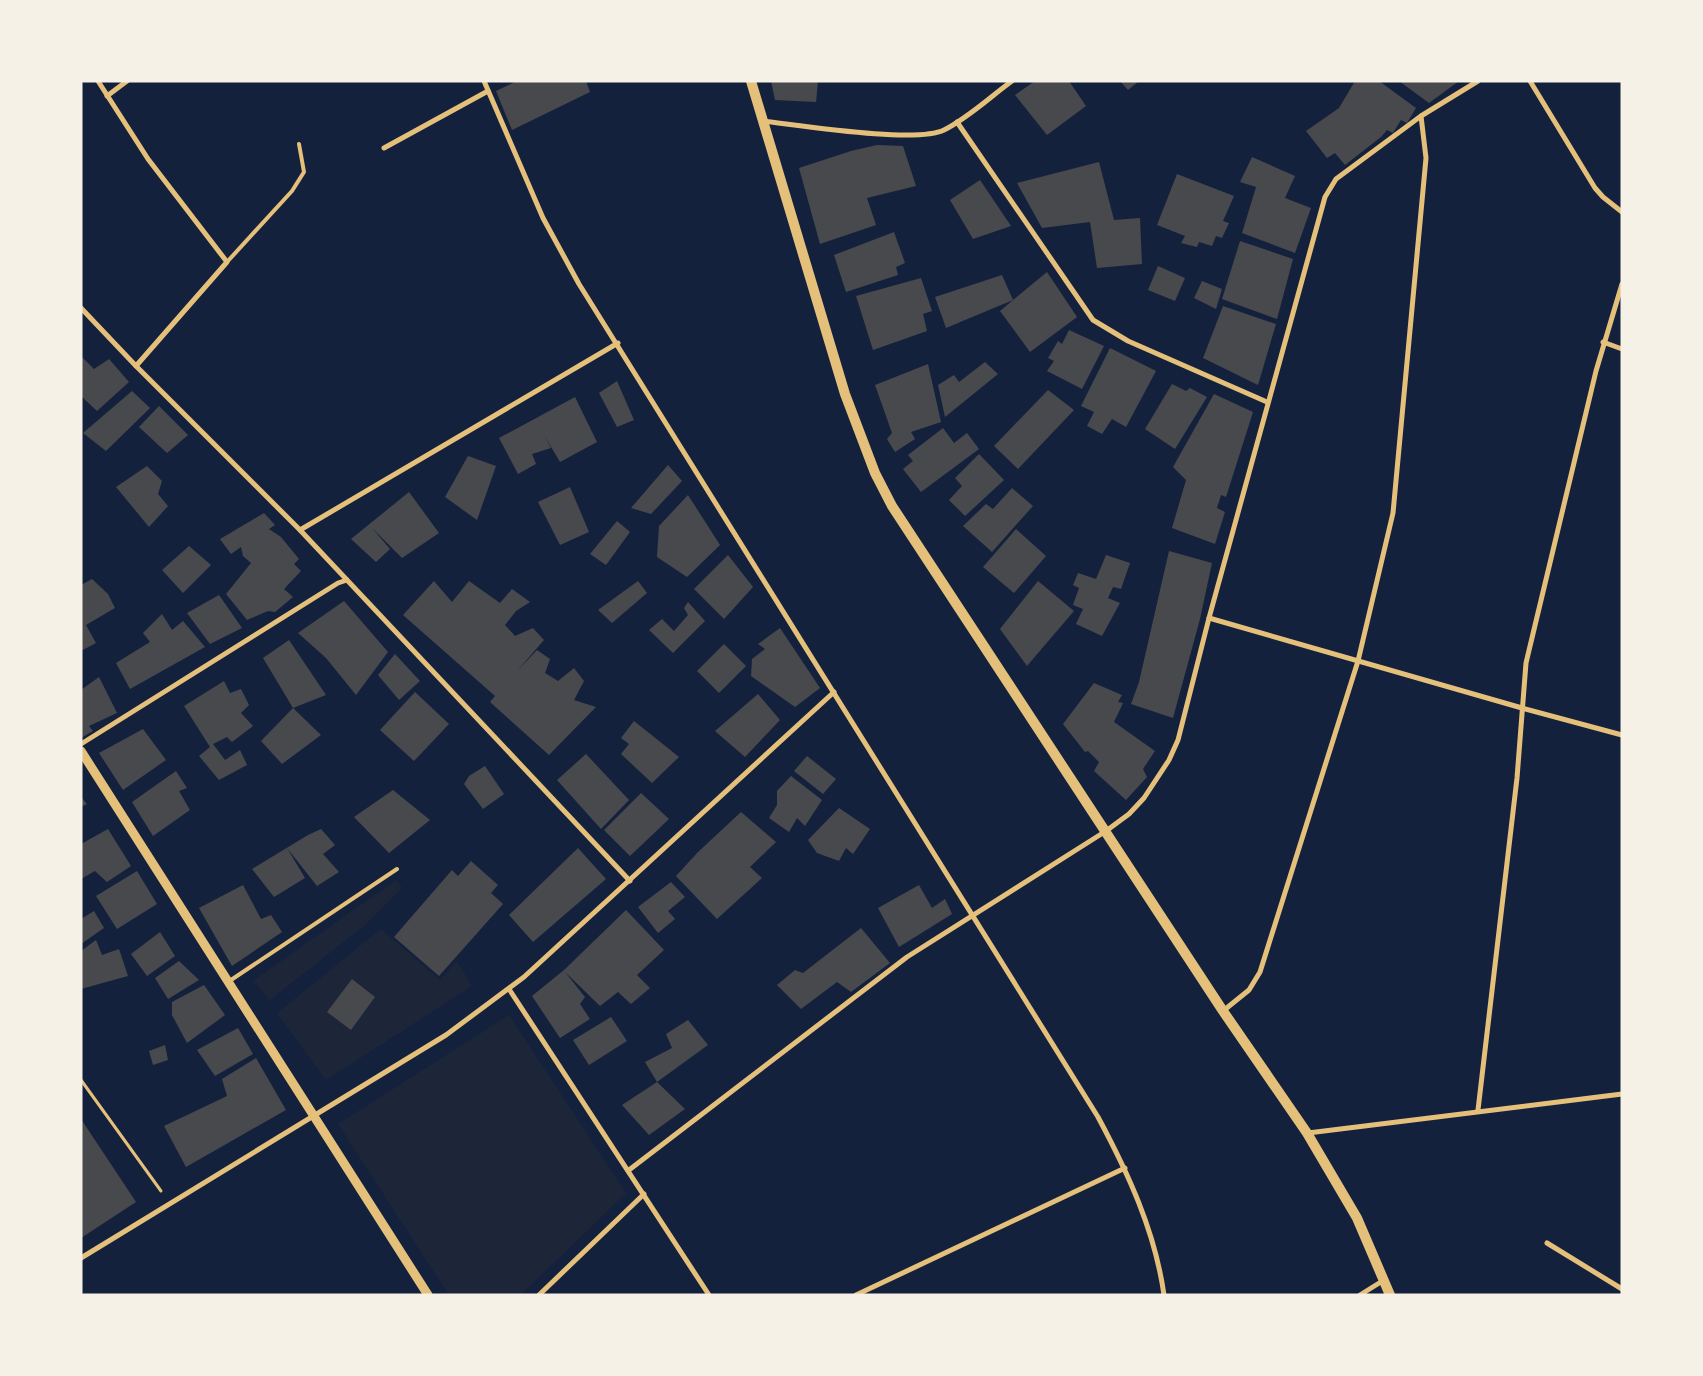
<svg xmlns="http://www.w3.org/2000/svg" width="1703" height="1376" viewBox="0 0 1703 1376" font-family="Ubuntu,sans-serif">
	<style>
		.green { fill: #1d2539 }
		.building { fill: #48494c }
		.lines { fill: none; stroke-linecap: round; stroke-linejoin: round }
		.path { stroke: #e5c07b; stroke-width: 3 }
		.service { stroke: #e5c07b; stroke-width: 4 }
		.minor { stroke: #e5c07b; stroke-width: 5 }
		.tertiary { stroke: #e5c07b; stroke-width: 9 }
		.secondary { stroke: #e5c07b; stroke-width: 10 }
	</style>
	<rect width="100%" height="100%" fill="#14213d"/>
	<g class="green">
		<path d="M 396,880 L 402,888 L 365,925 L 270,1000 L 253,981 Z"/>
		<path d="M 381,929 L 440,980 L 457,961 L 472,986 L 326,1080 L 277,1013 Z"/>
		<path d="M 509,1015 L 626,1193 L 521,1295 L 449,1295 L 338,1124 Z"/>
	</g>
	<g class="building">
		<path d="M 517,81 L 586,81 L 590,92 L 512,130 L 496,91 Z"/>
		<path d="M 771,81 L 818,81 L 816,102 L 775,100 Z"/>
		<path d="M 1035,81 L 1069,81 L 1086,106 L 1047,135 L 1015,95 Z"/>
		<path d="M 1120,81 L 1139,81 L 1128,90 Z"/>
		<path d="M 1355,81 L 1379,81 L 1416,108 L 1407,123 L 1401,120 L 1393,133 L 1387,130 L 1381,137 L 1345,165 L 1335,153 L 1327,158 L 1306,131 L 1339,108 Z"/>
		<path d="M 1399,81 L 1459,81 L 1429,103 Z"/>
		<path d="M 877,145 L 903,146 L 916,186 L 867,198 L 876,225 L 820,244 L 799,168 L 851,151 Z"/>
		<path d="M 1252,157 L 1295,176 L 1285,198 L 1311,208 L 1295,253 L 1242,233 L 1256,187 L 1240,182 Z"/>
		<path d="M 1099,162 L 1114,220 L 1140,218 L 1142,264 L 1097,268 L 1090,222 L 1042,228 L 1017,183 Z"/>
		<path d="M 1177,174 L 1234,196 L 1223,221 L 1229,223 L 1222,238 L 1216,236 L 1212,246 L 1199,242 L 1197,247 L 1181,243 L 1185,236 L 1157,225 Z"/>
		<path d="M 980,180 L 1011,226 L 973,239 L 950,200 Z"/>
		<path d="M 894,232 L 905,263 L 896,267 L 898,275 L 846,292 L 834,255 Z"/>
		<path d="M 1240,241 L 1293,259 L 1277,319 L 1222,299 Z"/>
		<path d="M 1158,266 L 1185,278 L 1175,301 L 1148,290 Z"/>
		<path d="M 1047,272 L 1077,317 L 1030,352 L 1000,311 L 1013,300 L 946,328 L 935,297 L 1002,275 L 1013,300 Z"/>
		<path d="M 921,278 L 932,311 L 923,314 L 927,331 L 873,350 L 856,296 Z"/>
		<path d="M 1202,281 L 1222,289 L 1216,309 L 1194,298 Z"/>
		<path d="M 1223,306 L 1276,324 L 1258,385 L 1203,358 Z"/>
		<path d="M 1069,330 L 1104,346 L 1082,389 L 1047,371 L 1054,361 L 1048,358 L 1058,341 L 1062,344 Z"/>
		<path d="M 1110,348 L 1156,371 L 1126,427 L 1112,419 L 1102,434 L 1087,426 L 1094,412 L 1081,406 Z"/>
		<path d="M 81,356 L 94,369 L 109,359 L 129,382 L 97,411 L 81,396 Z"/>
		<path d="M 985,362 L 998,374 L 945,417 L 938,385 L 954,375 L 959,382 Z"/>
		<path d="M 928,364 L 941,422 L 911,432 L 915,439 L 895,452 L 887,439 L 892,433 L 875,385 Z"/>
		<path d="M 617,381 L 634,420 L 617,427 L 599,393 Z"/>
		<path d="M 1172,384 L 1186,391 L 1190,388 L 1207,397 L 1175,449 L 1145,429 Z"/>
		<path d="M 1048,390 L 1074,410 L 1018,469 L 994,446 Z"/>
		<path d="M 132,391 L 150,408 L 106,451 L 83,433 Z"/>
		<path d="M 1214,394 L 1253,412 L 1226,497 L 1221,495 L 1217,508 L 1225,512 L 1215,544 L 1172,528 L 1186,480 L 1173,467 Z"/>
		<path d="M 575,397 L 597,442 L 560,462 L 544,435 L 551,448 L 532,454 L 536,464 L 518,474 L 499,438 Z"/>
		<path d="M 159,406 L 188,435 L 167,453 L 139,427 Z"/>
		<path d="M 943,428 L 954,443 L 967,433 L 979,449 L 921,492 L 903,469 L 913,461 L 908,455 Z"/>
		<path d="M 979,454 L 1004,480 L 965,516 L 949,500 L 962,486 L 955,478 Z"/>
		<path d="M 468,456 L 496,466 L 477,520 L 445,497 Z"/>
		<path d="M 668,465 L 682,481 L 651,514 L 631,508 Z"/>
		<path d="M 147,466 L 162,481 L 158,494 L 168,506 L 149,527 L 116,487 Z"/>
		<path d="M 570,487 L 589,532 L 560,545 L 538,502 Z"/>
		<path d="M 1012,488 L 1033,506 L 992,552 L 963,526 L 986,504 L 993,509 Z"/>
		<path d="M 409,492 L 439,533 L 402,558 L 372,528 L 390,549 L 376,562 L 351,539 Z"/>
		<path d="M 688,495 L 720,545 L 687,577 L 657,557 L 659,526 Z"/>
		<path d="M 264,513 L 275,525 L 269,529 L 281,537 L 299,559 L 294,564 L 301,571 L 284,589 L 293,597 L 275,612 L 268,611 L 247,620 L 226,594 L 251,563 L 243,556 L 241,547 L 231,554 L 220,539 Z"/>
		<path d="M 617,521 L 630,532 L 606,565 L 590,554 Z"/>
		<path d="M 1016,529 L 1046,556 L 1014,593 L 983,567 Z"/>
		<path d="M 189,546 L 211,565 L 183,593 L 162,570 Z"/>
		<path d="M 1169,551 L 1212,563 L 1200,619 L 1173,718 L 1131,704 L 1139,682 Z"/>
		<path d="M 728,555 L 753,587 L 724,619 L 694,589 Z"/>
		<path d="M 1106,555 L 1130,563 L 1121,589 L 1113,587 L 1108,598 L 1120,603 L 1102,636 L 1076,624 L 1083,609 L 1073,605 L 1079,588 L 1073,585 L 1078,573 L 1096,579 Z"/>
		<path d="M 92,579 L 108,594 L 115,608 L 86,625 L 96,643 L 81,651 L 81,585 Z"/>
		<path d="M 434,581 L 452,602 L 469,581 L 500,603 L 512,589 L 530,602 L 516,611 L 505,625 L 515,636 L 533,628 L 544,640 L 517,671 L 537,650 L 550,659 L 545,673 L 558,681 L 574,668 L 584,681 L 574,700 L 596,707 L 549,755 L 490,702 L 495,696 L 403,615 Z"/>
		<path d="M 638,581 L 647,593 L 612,623 L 598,610 Z"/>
		<path d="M 1038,581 L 1074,611 L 1027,666 L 1000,629 Z"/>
		<path d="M 219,595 L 242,628 L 210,644 L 187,613 Z"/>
		<path d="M 344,601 L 388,652 L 356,695 L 326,658 L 298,633 Z"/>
		<path d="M 688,602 L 705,621 L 673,653 L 649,630 L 662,619 L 674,631 L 688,615 L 684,608 Z"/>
		<path d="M 162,614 L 172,630 L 183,621 L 205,647 L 130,689 L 116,663 L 150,642 L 143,633 Z"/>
		<path d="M 780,628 L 820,688 L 795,707 L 751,676 L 752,659 L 765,649 L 758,644 Z"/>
		<path d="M 289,640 L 326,695 L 293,708 L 321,735 L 282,764 L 261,741 L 293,708 L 263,658 Z"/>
		<path d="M 724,644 L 746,666 L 719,693 L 697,671 Z"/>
		<path d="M 395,654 L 420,681 L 399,700 L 378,675 Z"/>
		<path d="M 99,677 L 117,713 L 89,726 L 93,731 L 81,738 L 81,690 Z"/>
		<path d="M 224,681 L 230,693 L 241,689 L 249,705 L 241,713 L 253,726 L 232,742 L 227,737 L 213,744 L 225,760 L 240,750 L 247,765 L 219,780 L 199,756 L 210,747 L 184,706 Z"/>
		<path d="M 1094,683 L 1122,695 L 1118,702 L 1123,703 L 1114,722 L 1155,751 L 1143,769 L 1147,777 L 1126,800 L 1094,771 L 1099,762 L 1088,751 L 1085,752 L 1063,724 Z"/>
		<path d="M 415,692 L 449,724 L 414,761 L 380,730 Z"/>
		<path d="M 758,694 L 780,720 L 745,757 L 715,731 Z"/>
		<path d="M 634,721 L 679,757 L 652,783 L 621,754 L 629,744 L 621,738 Z"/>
		<path d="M 143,729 L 166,760 L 123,790 L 99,753 Z"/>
		<path d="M 586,754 L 629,800 L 601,829 L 557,780 Z"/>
		<path d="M 807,756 L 836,779 L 823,794 L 794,771 Z"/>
		<path d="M 485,766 L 504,794 L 483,809 L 464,784 L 469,776 Z"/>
		<path d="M 176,771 L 187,788 L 179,791 L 190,810 L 153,836 L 132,802 Z"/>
		<path d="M 791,776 L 822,800 L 805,826 L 797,818 L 789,832 L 769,818 L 777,805 L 777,791 Z"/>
		<path d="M 393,790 L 430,820 L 389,853 L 354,817 Z"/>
		<path d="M 641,793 L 669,819 L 630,856 L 604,830 Z"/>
		<path d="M 81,797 L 87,804 L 81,807 Z"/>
		<path d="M 839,808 L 870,829 L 853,854 L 846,848 L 839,861 L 817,853 L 808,840 Z"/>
		<path d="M 741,812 L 776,842 L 750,867 L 762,878 L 717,919 L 676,876 L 698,852 Z"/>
		<path d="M 108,829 L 131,866 L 107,882 L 95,871 L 81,879 L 81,844 Z"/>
		<path d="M 321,829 L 335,845 L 323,854 L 339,872 L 317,886 L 287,848 L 305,878 L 274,897 L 252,869 L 308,835 Z"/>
		<path d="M 578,848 L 606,879 L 533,942 L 509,915 Z"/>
		<path d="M 471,861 L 498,885 L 491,893 L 503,904 L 439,976 L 394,937 L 452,870 L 458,876 Z"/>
		<path d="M 137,871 L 157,904 L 117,929 L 96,896 Z"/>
		<path d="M 671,882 L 685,897 L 668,911 L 675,919 L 658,933 L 638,907 Z"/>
		<path d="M 243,885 L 261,919 L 271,915 L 282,932 L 232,966 L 199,908 Z"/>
		<path d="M 919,885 L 932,908 L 945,899 L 952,914 L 899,947 L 878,908 Z"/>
		<path d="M 626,910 L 664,950 L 637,975 L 650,988 L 631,1004 L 618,992 L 600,1006 L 565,972 L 585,997 L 580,1004 L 590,1019 L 560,1038 L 532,996 L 564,970 Z"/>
		<path d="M 94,911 L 104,928 L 81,944 L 81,919 Z"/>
		<path d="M 861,928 L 890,963 L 851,992 L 837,982 L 801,1009 L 777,985 L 795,970 L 803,973 Z"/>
		<path d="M 160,932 L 175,956 L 147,976 L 131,954 Z"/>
		<path d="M 96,940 L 102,955 L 119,949 L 128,976 L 81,989 L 81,951 Z"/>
		<path d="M 179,961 L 199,980 L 168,999 L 155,978 Z"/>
		<path d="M 352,979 L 375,997 L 351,1030 L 327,1012 Z"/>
		<path d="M 204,985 L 225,1015 L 187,1043 L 172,1015 L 172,1002 Z"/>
		<path d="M 611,1017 L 627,1041 L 589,1065 L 573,1040 Z"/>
		<path d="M 688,1020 L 708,1045 L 657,1082 L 645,1062 L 672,1048 L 666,1034 Z"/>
		<path d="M 238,1028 L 253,1054 L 215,1076 L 197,1050 Z"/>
		<path d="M 165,1045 L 168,1060 L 153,1065 L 149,1051 Z"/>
		<path d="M 256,1058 L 286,1110 L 186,1167 L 164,1126 L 227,1096 L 222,1079 Z"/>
		<path d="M 657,1082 L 685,1109 L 649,1135 L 622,1105 Z"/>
		<path d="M 81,1119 L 136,1202 L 81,1238 Z"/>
	</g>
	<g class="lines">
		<path class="path" d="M 81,1080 L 161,1191"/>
		<g class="service">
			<path d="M 227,262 L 292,191 L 304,172 L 299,144"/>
			<path d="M 228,982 L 397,869"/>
		</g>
		<g class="minor">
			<path d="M 98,81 L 148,159 L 227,262 L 136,366"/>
			<path d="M 484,81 L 543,218 L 579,284 L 1098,1117 C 1128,1173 1155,1231 1164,1295"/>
			<path d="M 1530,81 L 1595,188 L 1603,197 L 1622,212"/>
			<path d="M 107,96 L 127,81"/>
			<path d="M 762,121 C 798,125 916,144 944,130 C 968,118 990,97 1012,81"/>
			<path d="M 957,122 L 1093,320 L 1128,341 L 1267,402"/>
			<path d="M 384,148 L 488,91"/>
			<path d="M 81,308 L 136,366 L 300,530"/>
			<path d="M 1603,342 L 1622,349"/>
			<path d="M 618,343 L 300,530 L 630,881"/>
			<path d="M 1209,618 L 1522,708 L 1622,735"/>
			<path d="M 81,744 L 338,583 L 347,580"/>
			<path d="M 509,989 L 709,1295"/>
			<path d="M 1223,1011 L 1249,990 L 1260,972 L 1358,661 L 1393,513 L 1426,158 L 1421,116"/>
			<path d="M 1478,1110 L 1517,778 L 1526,663 L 1596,371 L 1622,284"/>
			<path d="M 1308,1133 L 1622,1094"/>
			<path d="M 629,1170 L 907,957 L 1106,831 L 1129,814 L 1144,798 L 1169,760 L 1178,740 L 1209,618 L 1325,197 L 1336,179 L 1421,116 L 1478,81"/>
			<path d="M 1547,1243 L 1622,1289"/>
			<path d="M 81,1258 L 446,1035 L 524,977 L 834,692"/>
			<path d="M 539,1295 L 644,1194"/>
			<path d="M 856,1295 L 1125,1168"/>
			<path d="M 1360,1295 L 1384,1280"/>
		</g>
		<path class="tertiary" d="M 81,751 L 428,1295"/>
		<path class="secondary" d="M 751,81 L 845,394 L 875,473 L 892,506 L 1223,1011 L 1307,1133 L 1357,1218 L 1390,1295"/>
	</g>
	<rect width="1703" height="1376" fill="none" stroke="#f6f1e7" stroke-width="165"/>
</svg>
